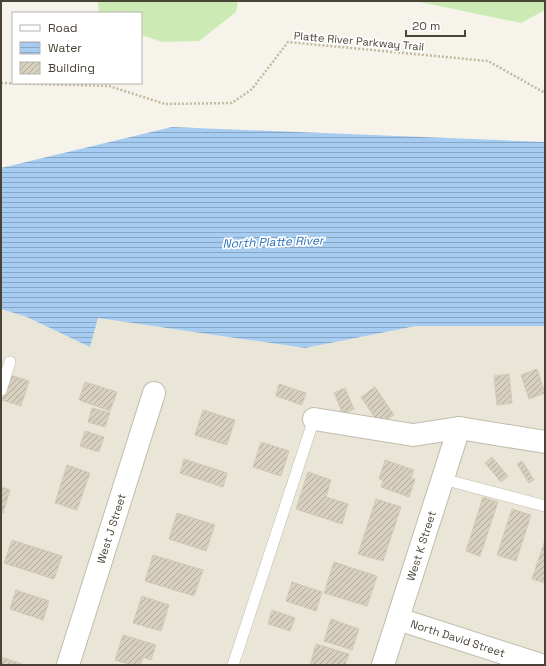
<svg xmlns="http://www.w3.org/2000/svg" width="546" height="666" viewBox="0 0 546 666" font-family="'Space Grotesk',sans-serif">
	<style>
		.residential { fill: #e9e6d8 }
		.garden { fill: #cceab3 }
		.water { fill: url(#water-rules) }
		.building { fill: url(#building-hatch); stroke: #d2c9b2 }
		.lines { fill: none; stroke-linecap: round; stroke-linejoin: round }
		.lane-casing { stroke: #c1bcac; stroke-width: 12 }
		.street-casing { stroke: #c1bcac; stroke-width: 24 }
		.path { stroke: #c3ba9d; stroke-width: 2.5; stroke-dasharray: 2 2; stroke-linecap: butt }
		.lane { stroke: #fff; stroke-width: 11 }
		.street { stroke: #fff; stroke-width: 22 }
		.labels { text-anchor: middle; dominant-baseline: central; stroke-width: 3.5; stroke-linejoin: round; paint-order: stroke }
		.street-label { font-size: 11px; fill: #4a4438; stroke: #fff }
		.water-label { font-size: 12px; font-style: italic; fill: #2e71b9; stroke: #fff }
	</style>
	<defs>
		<pattern id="water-rules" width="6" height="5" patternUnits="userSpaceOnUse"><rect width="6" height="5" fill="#a6ccf2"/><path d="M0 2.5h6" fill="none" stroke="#89a7c5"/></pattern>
		<pattern id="building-hatch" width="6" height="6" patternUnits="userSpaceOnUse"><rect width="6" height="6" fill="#d7d0bf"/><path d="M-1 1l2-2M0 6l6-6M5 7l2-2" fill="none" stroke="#b0aa9c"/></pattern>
	</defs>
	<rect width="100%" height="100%" fill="#f5f3ea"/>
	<path class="residential" d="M 1,309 L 27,317 L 90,346 L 98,318 L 305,348 L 416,326 L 545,326 L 545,665 L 1,665 Z"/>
	<g class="garden">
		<path d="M 98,1 L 238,1 L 236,12 L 199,41 L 163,42 L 141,35 L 141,13 L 99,13 Z"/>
		<path d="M 415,1 L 545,1 L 545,10 L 521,23 Z"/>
	</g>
	<path class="water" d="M 172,127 L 545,142 L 545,326 L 416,326 L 305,348 L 98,318 L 90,347 L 27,317 L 1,309 L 1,168 Z"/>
	<g class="building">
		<path d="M 537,369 L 545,393 L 529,399 L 521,375 Z"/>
		<path d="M 509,374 L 512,403 L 497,405 L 494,376 Z"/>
		<path d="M 10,375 L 29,381 L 21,406 L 2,400 Z"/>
		<path d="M 85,382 L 117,392 L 110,411 L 79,400 Z"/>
		<path d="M 279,384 L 306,393 L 302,405 L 276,396 Z"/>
		<path d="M 375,387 L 394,415 L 380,425 L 361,397 Z"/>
		<path d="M 345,388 L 354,409 L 343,414 L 334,393 Z"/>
		<path d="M 92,408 L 110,413 L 105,427 L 88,422 Z"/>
		<path d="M 203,410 L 235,420 L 227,445 L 195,435 Z"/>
		<path d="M 85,431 L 104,437 L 99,452 L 80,446 Z"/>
		<path d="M 261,442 L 289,451 L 281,476 L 253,467 Z"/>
		<path d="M 492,457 L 508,476 L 501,482 L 485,463 Z"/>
		<path d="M 184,459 L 227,473 L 223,487 L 180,473 Z"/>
		<path d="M 385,460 L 414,470 L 411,478 L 415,479 L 409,497 L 381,487 L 383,480 L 379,479 Z"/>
		<path d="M 522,461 L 534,480 L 529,483 L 517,464 Z"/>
		<path d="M 67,465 L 90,473 L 77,510 L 55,503 Z"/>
		<path d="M 308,472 L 331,480 L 326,497 L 348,504 L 342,524 L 296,509 Z"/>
		<path d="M 1,487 L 10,490 L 3,513 L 1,512 Z"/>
		<path d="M 483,497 L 498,502 L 480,556 L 466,551 Z"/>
		<path d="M 376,499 L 401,507 L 383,561 L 358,554 Z"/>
		<path d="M 512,509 L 531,515 L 516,561 L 497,555 Z"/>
		<path d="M 177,513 L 215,525 L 206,551 L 169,539 Z"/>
		<path d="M 12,540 L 62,556 L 54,579 L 4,563 Z"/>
		<path d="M 545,540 L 545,583 L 532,579 Z"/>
		<path d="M 153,555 L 203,570 L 194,596 L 145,581 Z"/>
		<path d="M 334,562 L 377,576 L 367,606 L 324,593 Z"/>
		<path d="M 292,582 L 322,592 L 316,611 L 286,601 Z"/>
		<path d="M 16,590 L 49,601 L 43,620 L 10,609 Z"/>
		<path d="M 142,596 L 169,605 L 161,631 L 133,623 Z"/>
		<path d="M 272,610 L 295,618 L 290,631 L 268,624 Z"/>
		<path d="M 331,619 L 359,629 L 352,650 L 324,641 Z"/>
		<path d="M 123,635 L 156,645 L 151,660 L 143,657 L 140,665 L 132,665 L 115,660 Z"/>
		<path d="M 316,644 L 349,654 L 345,665 L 310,665 Z"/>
		<path d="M 1,657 L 25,665 L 1,665 Z"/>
	</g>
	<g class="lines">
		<defs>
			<g id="lane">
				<path d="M 1,390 L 10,362"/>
				<path d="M 443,479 L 545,506"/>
				<path d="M 233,665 L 314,419"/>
			</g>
			<g id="street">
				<path d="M 314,419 L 413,435 L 459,428 L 545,442"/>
				<path id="s1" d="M 398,619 L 541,665"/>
				<path id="s2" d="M 68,665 L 154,393"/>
				<path id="s3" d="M 383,665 L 459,428"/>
			</g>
		</defs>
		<use href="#lane" class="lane-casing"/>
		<use href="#street" class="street-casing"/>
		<path class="path" d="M 1,83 L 109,86 L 165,104 L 232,103 L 252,89 L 288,42 L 488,61 L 545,93"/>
		<use href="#lane" class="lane"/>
		<use href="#street" class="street"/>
	</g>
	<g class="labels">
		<g class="street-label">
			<text transform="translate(359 41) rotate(5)">Platte River Parkway Trail</text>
			<text stroke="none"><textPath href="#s2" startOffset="143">West J Street</textPath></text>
			<text stroke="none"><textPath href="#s3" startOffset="125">West K Street</textPath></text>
			<text stroke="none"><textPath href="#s1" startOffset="63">North David Street</textPath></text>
		</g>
		<g class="water-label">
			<text transform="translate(273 242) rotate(-2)">North Platte River</text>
		</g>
	</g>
	<rect width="546" height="666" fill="none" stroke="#4a4438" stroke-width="4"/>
	<rect x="12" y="12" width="130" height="72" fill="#ffffff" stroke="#b7b4af"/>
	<rect x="20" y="25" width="20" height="6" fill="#ffffff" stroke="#b7b4af"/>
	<text x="48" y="32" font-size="12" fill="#4a4438">Road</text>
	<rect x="20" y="42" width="20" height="12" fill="url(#water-rules)" stroke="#b7b4af"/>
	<text x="48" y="52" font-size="12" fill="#4a4438">Water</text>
	<rect x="20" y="62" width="20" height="12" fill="url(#building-hatch)" stroke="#b7b4af"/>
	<text x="48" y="72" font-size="12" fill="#4a4438">Building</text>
	<path d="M406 30v6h59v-6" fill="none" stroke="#4a4438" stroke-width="2"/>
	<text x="412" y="30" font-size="12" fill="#4a4438" stroke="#ffffff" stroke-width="3" paint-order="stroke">20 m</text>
</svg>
